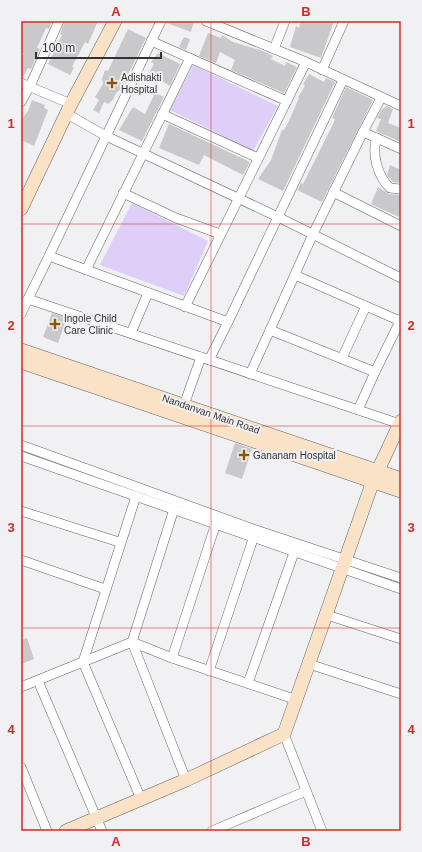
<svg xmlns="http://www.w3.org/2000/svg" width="422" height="852" viewBox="0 0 422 852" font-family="Arial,sans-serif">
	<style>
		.green { fill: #dfcef8 }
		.building { fill: #c9c8cb }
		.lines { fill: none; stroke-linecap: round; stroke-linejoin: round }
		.street-casing { stroke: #656467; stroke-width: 10 }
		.secondary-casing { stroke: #656467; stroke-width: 14 }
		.street { stroke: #fff; stroke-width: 9 }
		.secondary { stroke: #f9e2c5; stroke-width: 13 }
		.grid { fill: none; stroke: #d62828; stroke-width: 1; stroke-opacity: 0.55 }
		.poi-dot { fill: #8c5706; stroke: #f1f0f3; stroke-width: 1.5 }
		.labels { text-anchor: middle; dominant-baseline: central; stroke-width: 4; stroke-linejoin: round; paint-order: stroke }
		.poi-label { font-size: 10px; fill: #323233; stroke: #f1f0f3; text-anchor: start }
		.street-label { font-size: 10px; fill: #323233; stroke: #f1f0f3 }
		.neatline { fill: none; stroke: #d62828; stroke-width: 1.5 }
		.grid-label { font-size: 13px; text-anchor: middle; font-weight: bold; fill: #d62828 }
	</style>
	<rect width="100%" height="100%" fill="#f1f0f3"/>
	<g class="green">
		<path d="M 193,65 L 278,106 L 253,151 L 170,110 Z"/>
		<path d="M 132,203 L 208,241 L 184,296 L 100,265 Z"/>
	</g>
	<g class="building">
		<path d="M 23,21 L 52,21 L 49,29 L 46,28 L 37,48 L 40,49 L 31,69 L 28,68 L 23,77 L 21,77 L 21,60 L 24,53 L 21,52 L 21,24 Z"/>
		<path d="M 65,21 L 98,21 L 88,44 L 85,42 L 72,67 L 74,68 L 70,75 L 48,64 L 62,35 L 60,34 Z"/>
		<path d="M 167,21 L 194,21 L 191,32 L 167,23 Z"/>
		<path d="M 301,21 L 334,21 L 321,58 L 290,47 L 296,26 L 299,28 Z"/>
		<path d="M 128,29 L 146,38 L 145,40 L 121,89 L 116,93 L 113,100 L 108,104 L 104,102 L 99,113 L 93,110 L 99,100 L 95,97 L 103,84 L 102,79 L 105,70 L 108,71 Z"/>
		<path d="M 208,33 L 221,38 L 222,35 L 233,42 L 263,51 L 273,56 L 271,59 L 285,66 L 286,62 L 297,67 L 284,93 L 231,70 L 235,60 L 220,52 L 216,63 L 199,56 Z"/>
		<path d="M 184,37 L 190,39 L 186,50 L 179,47 Z"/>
		<path d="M 158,53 L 180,64 L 170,86 L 149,73 L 154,64 L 151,62 Z"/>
		<path d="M 309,74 L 324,82 L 326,78 L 335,82 L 283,191 L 258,179 L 271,160 L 282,130 L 284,130 L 288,123 L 299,98 L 298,97 L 305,86 L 303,84 Z"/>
		<path d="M 346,87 L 373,100 L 322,202 L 297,190 L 301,183 L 303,184 L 333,124 L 335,119 L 332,118 Z"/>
		<path d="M 155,93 L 164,97 L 142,141 L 119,130 L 133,107 L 145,114 Z"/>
		<path d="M 32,100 L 45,105 L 44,108 L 48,110 L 34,146 L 21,140 L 21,120 L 28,111 Z"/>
		<path d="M 387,106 L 393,109 L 388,123 L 401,128 L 401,142 L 376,131 L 381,119 L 377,118 L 382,109 Z"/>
		<path d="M 169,124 L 250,162 L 243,175 L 204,155 L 199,165 L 159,148 Z"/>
		<path d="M 390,165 L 401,170 L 401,183 L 393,182 L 387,175 Z"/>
		<path d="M 378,187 L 389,194 L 401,195 L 401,218 L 371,204 Z"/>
		<path d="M 52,313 L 67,318 L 58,343 L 43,337 Z"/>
		<path d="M 235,443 L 252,449 L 242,479 L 225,473 Z"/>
		<path d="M 27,638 L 34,659 L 21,664 L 21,640 Z"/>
	</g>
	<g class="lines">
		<defs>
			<g id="street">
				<path d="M 206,21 L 306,62 L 401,106"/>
				<path d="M 151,41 L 287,101"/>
				<path d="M 274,49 L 285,21"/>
				<path d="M 322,70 L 344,21"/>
				<path d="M 343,80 L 228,322 L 49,256 L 28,299 L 400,424"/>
				<path d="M 21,83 L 71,104"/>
				<path d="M 21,102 L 30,86 L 59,21"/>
				<path d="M 67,114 L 106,136 L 278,217 L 401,278"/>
				<path d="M 162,114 L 258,158"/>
				<path d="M 363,132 L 381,98"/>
				<path d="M 377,138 C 371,153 378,177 390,188 L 400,189"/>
				<path d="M 401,149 L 363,132 L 313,234 L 270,330 L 375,372 L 401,319"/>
				<path d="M 333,192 L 401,226"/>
				<path d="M 123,193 L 176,218 L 220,234"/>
				<path d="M 49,256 L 161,21"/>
				<path d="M 86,270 L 190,58"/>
				<path d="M 295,275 L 400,321"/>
				<path d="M 185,307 L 306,62"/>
				<path d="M 21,314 L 28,299"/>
				<path d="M 131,333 L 148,293"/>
				<path d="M 342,358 L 366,306"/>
				<path d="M 209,360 L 228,322"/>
				<path d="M 250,374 L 270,330"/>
				<path d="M 184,405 L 201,357"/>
				<path d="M 358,410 L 375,372"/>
				<path d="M 21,445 L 256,530 L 401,578"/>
				<path d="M 21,456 L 401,589"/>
				<path d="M 136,496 L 83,662 L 141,799"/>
				<path d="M 174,509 L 132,642 L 172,658 L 297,700"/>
				<path d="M 21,511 L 119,542"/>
				<path d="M 21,560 L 105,589"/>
				<path d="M 327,615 L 401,639"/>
				<path d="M 172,658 L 217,520"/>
				<path d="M 309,664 L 401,694"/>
				<path d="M 209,671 L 255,533"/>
				<path d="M 38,681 L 102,831"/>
				<path d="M 248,683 L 296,547"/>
				<path d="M 21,687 L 132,642 L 186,780"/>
				<path d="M 284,734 L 322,831"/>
				<path d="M 21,767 L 47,831"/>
				<path d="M 212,831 L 306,791"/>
			</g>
			<g id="secondary">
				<path d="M 21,209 L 71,104 L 115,21"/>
				<path d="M 21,350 L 401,479"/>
				<path d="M 21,362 L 401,491"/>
				<path d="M 66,831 L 186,780 L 284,734 L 373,481 L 401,421"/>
			</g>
		</defs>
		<use href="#street" class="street-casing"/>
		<use href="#secondary" class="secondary-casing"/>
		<use href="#street" class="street"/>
		<use href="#secondary" class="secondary"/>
	</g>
	<path class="grid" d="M 211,21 L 211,831M 21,224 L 401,224M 21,426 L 401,426M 21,628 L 401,628"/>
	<g class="poi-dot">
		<path d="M110 77h4v4h4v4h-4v4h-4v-4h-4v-4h4z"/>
		<path d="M53 318h4v4h4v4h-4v4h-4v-4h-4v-4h4z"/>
		<path d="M242 449h4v4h4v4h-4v4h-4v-4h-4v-4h4z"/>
	</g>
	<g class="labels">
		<g class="poi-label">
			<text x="121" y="77">Adishakti<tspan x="121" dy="12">Hospital</tspan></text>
			<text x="64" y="318">Ingole Child<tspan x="64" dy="12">Care Clinic</tspan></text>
			<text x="253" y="455">Gananam Hospital</text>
		</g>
		<g class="street-label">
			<text transform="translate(211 414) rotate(19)">Nandanvan Main Road</text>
		</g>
	</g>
	<rect width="422" height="852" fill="none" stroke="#f1f0f3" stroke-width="44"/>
	<path d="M36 52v6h125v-6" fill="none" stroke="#323233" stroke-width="2"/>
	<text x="42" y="52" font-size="12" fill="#323233" stroke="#f1f0f3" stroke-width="3" paint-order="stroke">100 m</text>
	<rect x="22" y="22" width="378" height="808" class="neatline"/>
	<g class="grid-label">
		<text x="116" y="16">A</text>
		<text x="306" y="16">B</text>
		<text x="11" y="128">1</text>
		<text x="411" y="128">1</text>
		<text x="11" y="330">2</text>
		<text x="411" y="330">2</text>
		<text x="11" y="532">3</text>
		<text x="411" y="532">3</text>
		<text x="11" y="734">4</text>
		<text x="411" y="734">4</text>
		<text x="116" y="846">A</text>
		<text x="306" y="846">B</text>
	</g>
</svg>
